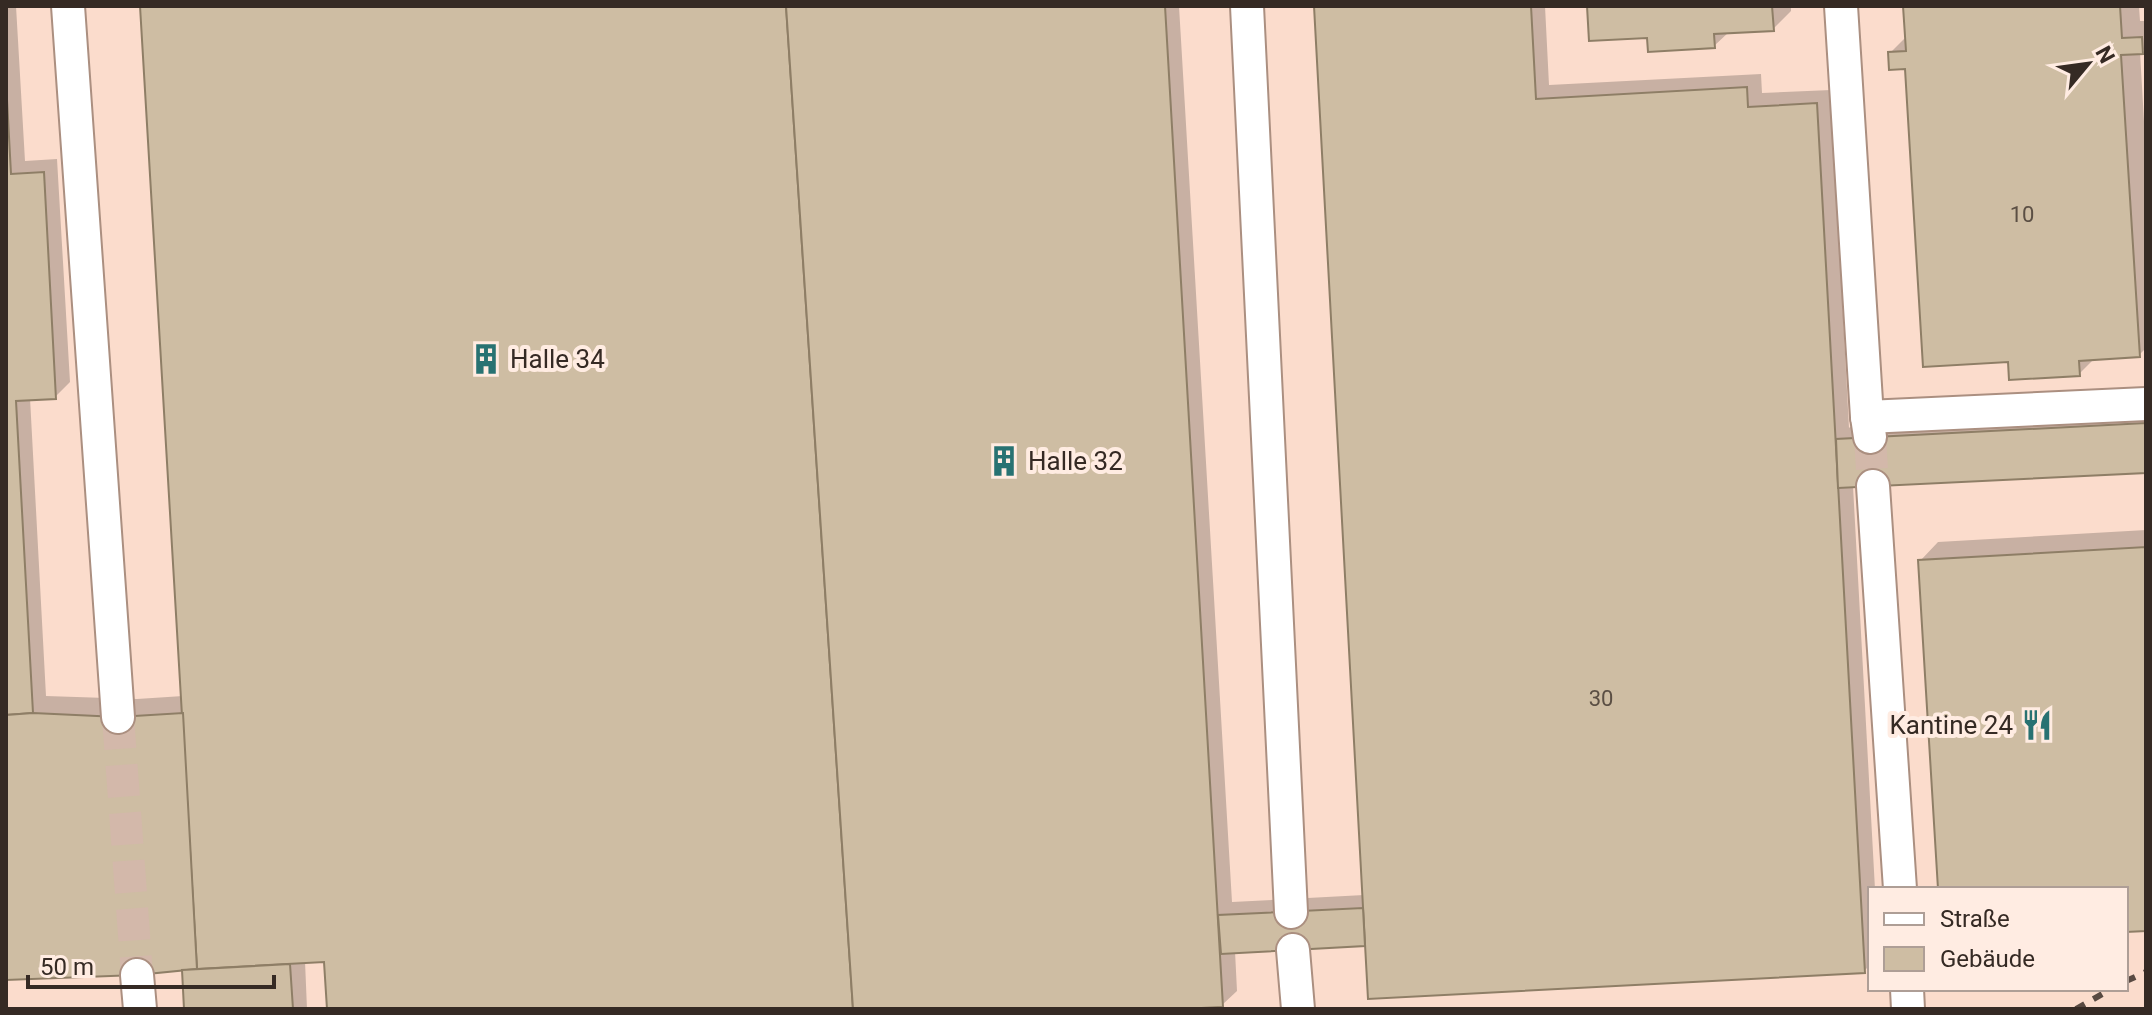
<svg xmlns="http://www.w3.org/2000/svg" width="2152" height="1015" viewBox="0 0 2152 1015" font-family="Roboto,sans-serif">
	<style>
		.shadow { fill: #0003 }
		.building { fill: #cebda3; stroke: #8e7e66; stroke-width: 2 }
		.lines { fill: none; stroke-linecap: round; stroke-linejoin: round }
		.minor-tunnel { stroke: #d3b8aa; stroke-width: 32; stroke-dasharray: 32 16; stroke-linecap: butt }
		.minor-casing { stroke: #ab8f80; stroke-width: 36 }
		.minor { stroke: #fff; stroke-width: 32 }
		.rail { stroke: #594a42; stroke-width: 6; stroke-dasharray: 10 10; stroke-linecap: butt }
		.labels { text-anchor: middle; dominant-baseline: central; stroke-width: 8; stroke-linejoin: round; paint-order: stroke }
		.number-label { font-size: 22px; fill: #5b4f44 }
		.poi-label { font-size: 26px; fill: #352a24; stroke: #ffece2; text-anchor: start }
	</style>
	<rect width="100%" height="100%" fill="#fbdccc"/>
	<g class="shadow">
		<path d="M 6,6 L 16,6 L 25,161 L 57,159 L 70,382 L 55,397 L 30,398 L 46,696 L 137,699 L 183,696 L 142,6 L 1179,6 L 1232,902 L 1364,895 L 1315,6 L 1545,6 L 1549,85 L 1761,74 L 1762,93 L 1831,90 L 1849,428 L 1856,421 L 2146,407 L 2146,471 L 1853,486 L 1875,889 L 1870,889 L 1870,965 L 1864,971 L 1367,944 L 1235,951 L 1237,991 L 1222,1005 L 1137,1009 L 329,1009 L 326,960 L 305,961 L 307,1009 L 186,1009 L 184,968 L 6,978 Z"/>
		<path d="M 1589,6 L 1791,6 L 1791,11 L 1773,29 L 1729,32 L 1714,46 L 1649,36 Z"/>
		<path d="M 1905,6 L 2139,6 L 2140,21 L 2146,21 L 2146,48 L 2140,52 L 2146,156 L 2146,348 L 2139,355 L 2095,358 L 2079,374 L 2010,360 L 1907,67 L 1890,53 L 1907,36 Z"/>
		<path d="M 2146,530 L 2146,929 L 2126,930 L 2126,889 L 1940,889 L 1920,561 L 1938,542 Z"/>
	</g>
	<g class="building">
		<path d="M 140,6 L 786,6 L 853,1009 L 327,1009 L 324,962 L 197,969 Z"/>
		<path d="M 786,6 L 1165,6 L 1223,1007 L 1180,1009 L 853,1009 Z"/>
		<path d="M 1314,6 L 1531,6 L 1536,99 L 1747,87 L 1748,107 L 1817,103 L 1865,973 L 1368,999 Z"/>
		<path d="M 1587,6 L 1772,6 L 1774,31 L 1714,34 L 1715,48 L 1648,52 L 1647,38 L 1589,41 Z"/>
		<path d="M 1903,6 L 2120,6 L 2122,38 L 2142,37 L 2143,54 L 2121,55 L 2140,357 L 2079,361 L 2080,376 L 2009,380 L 2008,362 L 1923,367 L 1905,69 L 1889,70 L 1888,52 L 1906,51 Z"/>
		<path d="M 6,81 L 11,174 L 44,172 L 56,399 L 16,401 L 33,713 L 6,715 Z"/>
		<path d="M 2146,423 L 2146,473 L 1838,488 L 1836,439 Z"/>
		<path d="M 2146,547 L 2146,931 L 2126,932 L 2126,889 L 1938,889 L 1918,560 Z"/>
		<path d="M 33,713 L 118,717 L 183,713 L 197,969 L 137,975 L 6,980 L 6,715 Z"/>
		<path d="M 1363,908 L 1365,946 L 1221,954 L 1218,915 Z"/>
		<path d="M 290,964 L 293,1009 L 184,1009 L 182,970 Z"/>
	</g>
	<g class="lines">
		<g class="minor-tunnel">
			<path d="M 1870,437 L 1873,486"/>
			<path d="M 118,717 L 137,975"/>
		</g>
		<defs>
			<g id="minor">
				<path d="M 68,6 L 118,717"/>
				<path d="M 1247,6 L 1291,912"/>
				<path d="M 1841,6 L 1867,417 L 1870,437"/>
				<path d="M 1867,417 L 2146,404"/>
				<path d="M 1873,486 L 1900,889"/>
				<path d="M 1293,950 L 1298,1009"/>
				<path d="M 137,975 L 140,1009"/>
				<path d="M 1907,989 L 1908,1009"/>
			</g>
		</defs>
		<use href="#minor" class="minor-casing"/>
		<use href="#minor" class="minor"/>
		<g class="rail">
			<path d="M 2126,981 L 2146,972"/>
			<path d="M 2076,1009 L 2111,989"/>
		</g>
	</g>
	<defs>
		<symbol id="building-bare" viewBox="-9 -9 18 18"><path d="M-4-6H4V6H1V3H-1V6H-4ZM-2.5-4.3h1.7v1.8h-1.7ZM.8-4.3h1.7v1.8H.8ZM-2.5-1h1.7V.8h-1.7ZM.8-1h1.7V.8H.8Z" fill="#287272" stroke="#ffece2" stroke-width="2.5" paint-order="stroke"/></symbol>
		<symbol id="restaurant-bare" viewBox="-9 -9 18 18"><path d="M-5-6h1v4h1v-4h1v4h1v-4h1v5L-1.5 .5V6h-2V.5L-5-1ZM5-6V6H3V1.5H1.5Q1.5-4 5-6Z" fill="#287272" stroke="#ffece2" stroke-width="2.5" paint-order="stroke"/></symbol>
	</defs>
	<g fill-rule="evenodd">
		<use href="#building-bare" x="464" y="337" width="44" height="44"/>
		<use href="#building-bare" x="982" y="439" width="44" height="44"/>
		<use href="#restaurant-bare" x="2015" y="703" width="44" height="44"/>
	</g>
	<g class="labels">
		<g class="number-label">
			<text x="2022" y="214">10</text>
			<text x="1601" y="698">30</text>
		</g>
		<g class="poi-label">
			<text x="510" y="359">Halle 34</text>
			<text x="1028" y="461">Halle 32</text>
			<text x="2013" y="725" text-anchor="end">Kantine 24</text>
		</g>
	</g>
	<rect width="2152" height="1015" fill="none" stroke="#352a24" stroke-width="16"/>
	<rect x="1868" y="887" width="260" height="104" fill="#ffece2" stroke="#ae9e96" stroke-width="2"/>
	<rect x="1884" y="913" width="40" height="12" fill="#ffffff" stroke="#ae9e96" stroke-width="2"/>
	<text x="1940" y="927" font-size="24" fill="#352a24">Straße</text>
	<rect x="1884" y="947" width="40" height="24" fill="#cebda3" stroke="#ae9e96" stroke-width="2"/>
	<text x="1940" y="967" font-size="24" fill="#352a24">Gebäude</text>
	<g transform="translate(2088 64) rotate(61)" stroke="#ffece2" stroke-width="6" paint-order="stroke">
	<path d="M0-6L14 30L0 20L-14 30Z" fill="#352a24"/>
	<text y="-12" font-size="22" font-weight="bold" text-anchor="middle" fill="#352a24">N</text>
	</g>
	<path d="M28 975v12h246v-12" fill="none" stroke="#352a24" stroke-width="4"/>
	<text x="40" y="975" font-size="24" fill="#352a24" stroke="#ffece2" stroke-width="6" paint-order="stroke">50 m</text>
</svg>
